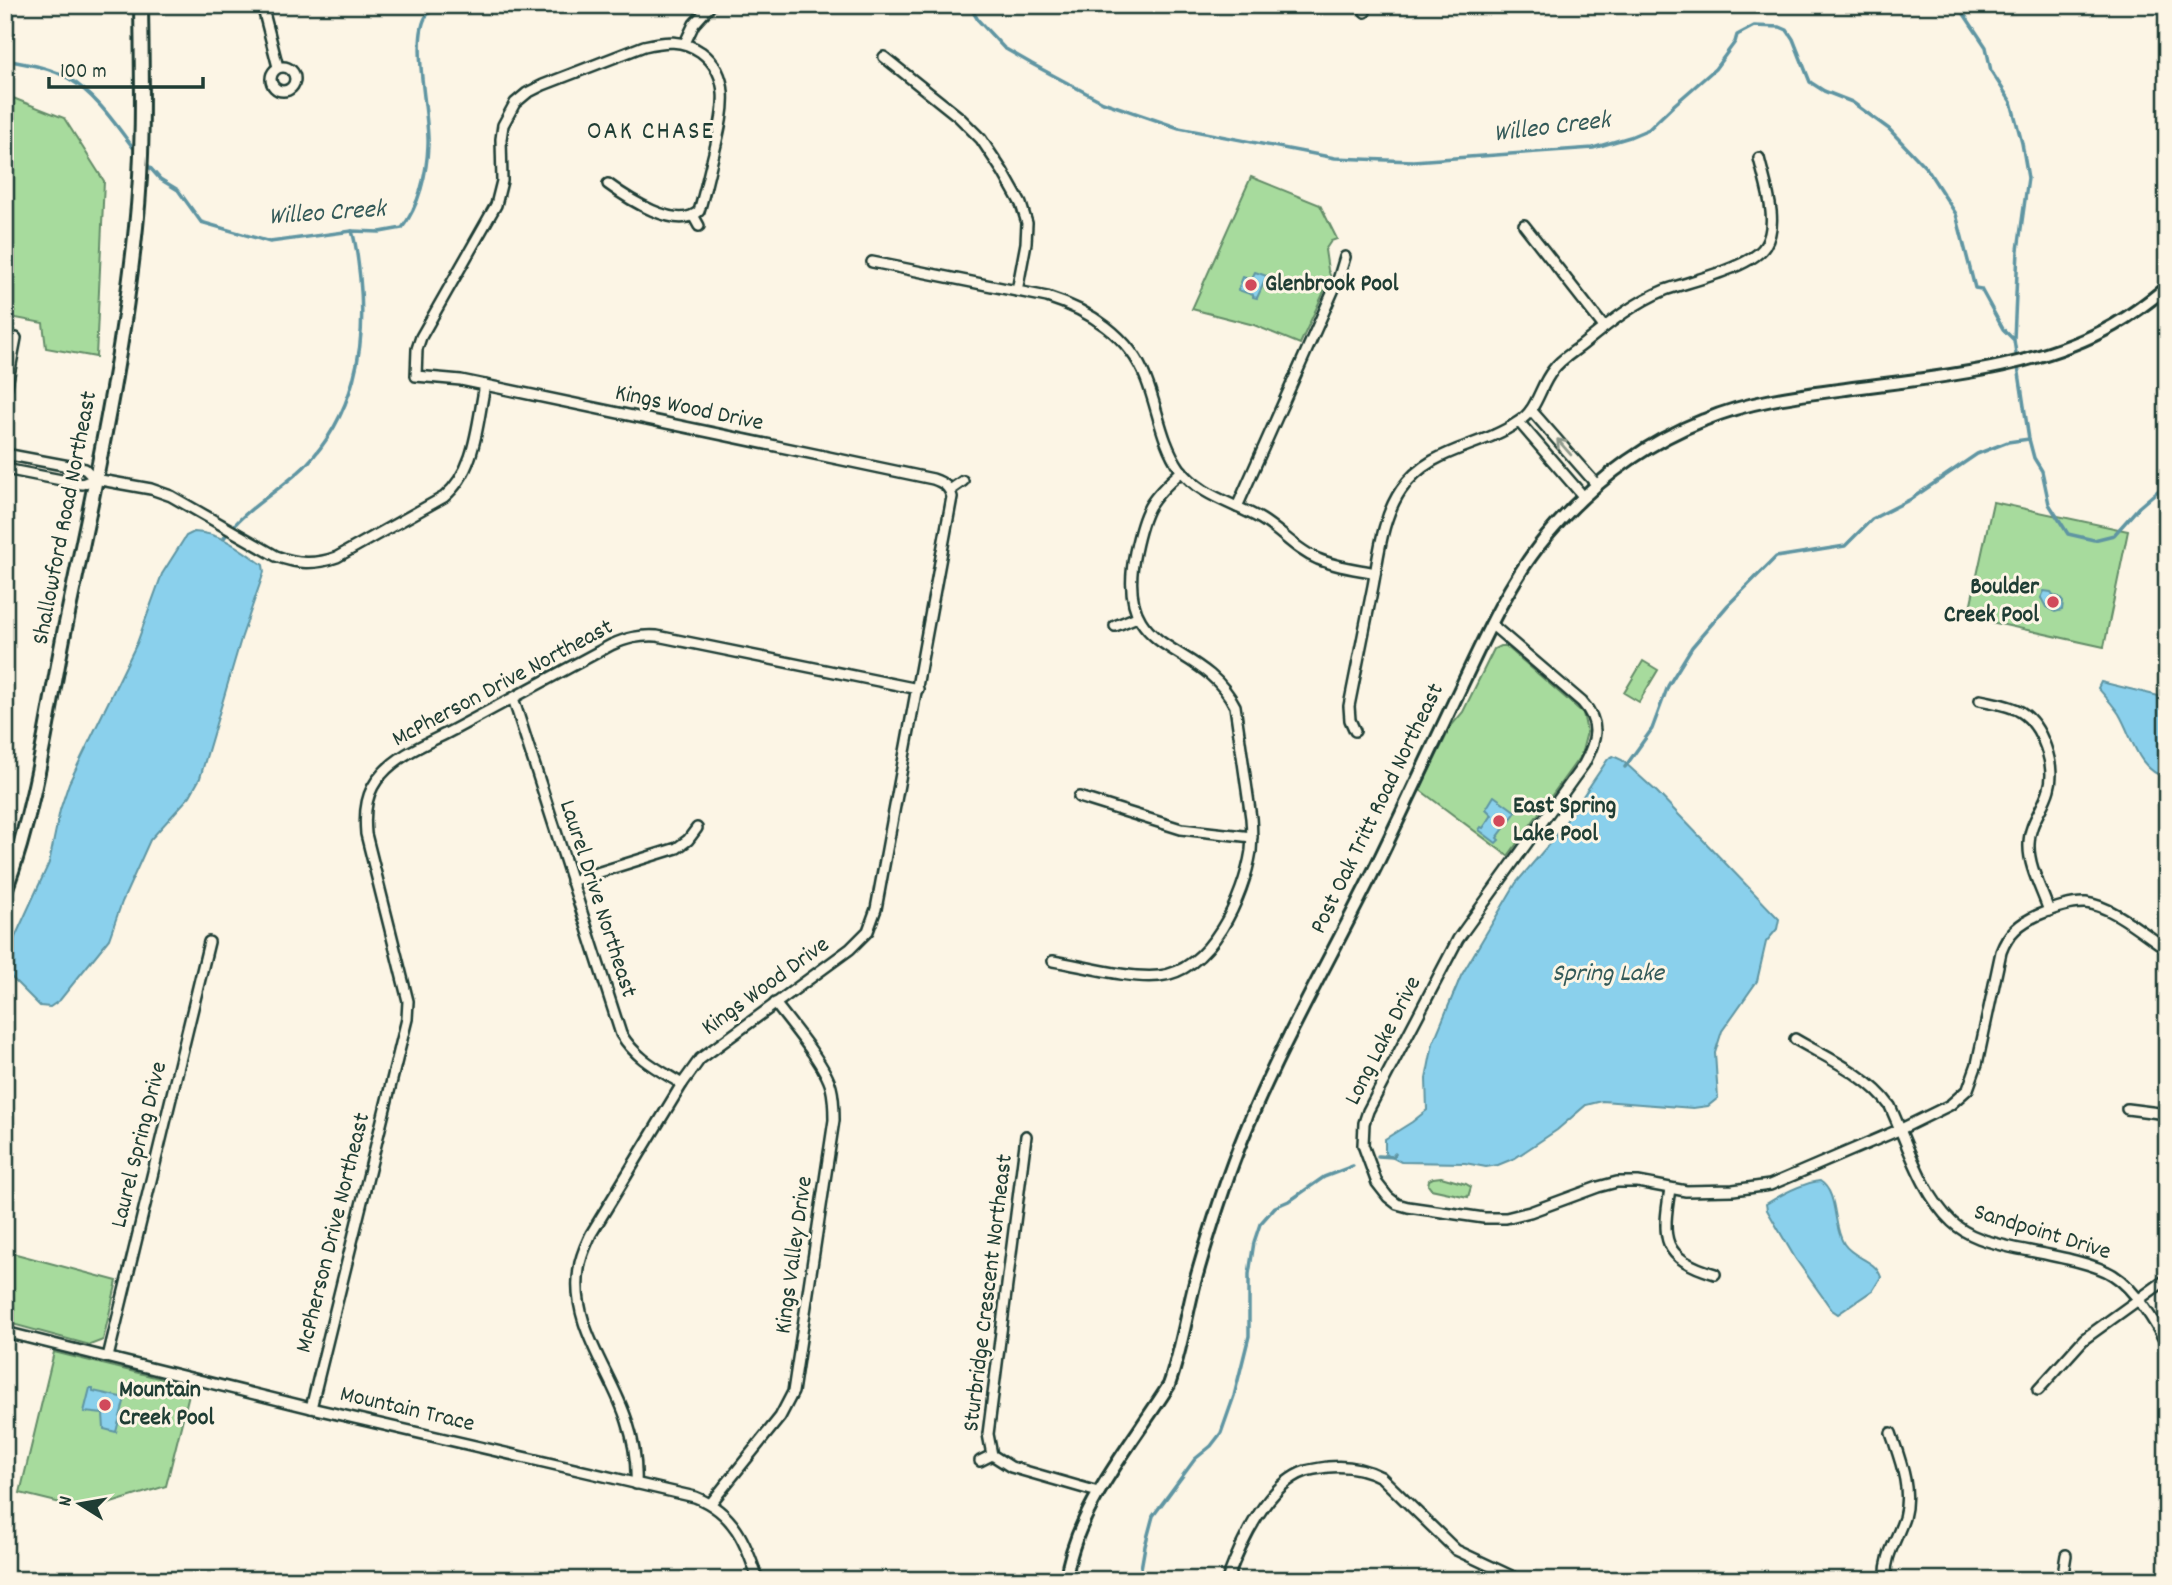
<svg xmlns="http://www.w3.org/2000/svg" width="2172" height="1585" viewBox="0 0 2172 1585" font-family="Dekko,sans-serif">
	<style>
		.green { fill: #a7db9d; stroke: #638c68; stroke-width: 2 }
		.water { fill: #8ad0ec; stroke: #5f95a2; stroke-width: 2 }
		.lines { fill: none; stroke-linecap: round; stroke-linejoin: round }
		.stream { stroke: #5f95a2; stroke-width: 3.5 }
		.minor-casing { stroke: #1f3d34; stroke-width: 14 }
		.tertiary-casing { stroke: #1f3d34; stroke-width: 16 }
		.secondary-casing { stroke: #1f3d34; stroke-width: 18 }
		.minor { stroke: #fcf5e5; stroke-width: 9 }
		.tertiary { stroke: #fcf5e5; stroke-width: 10 }
		.secondary { stroke: #fcf5e5; stroke-width: 12 }
		.oneway { stroke: #8e998c }
		.poi-dot { fill: #d1495b; stroke: #fcf5e5; stroke-width: 2.5 }
		.labels { text-anchor: middle; dominant-baseline: central; stroke-width: 6; stroke-linejoin: round; paint-order: stroke }
		.poi-label { font-size: 24px; font-weight: bold; fill: #1f3d34; stroke: #fcf5e5; text-anchor: start }
		.street-label { font-size: 24px; fill: #1f3d34; stroke: #fcf5e5 }
		.water-label { font-size: 26px; font-style: italic; fill: #345a59; stroke: #fcf5e5 }
		.neighbourhood-label { font-size: 26px; letter-spacing: 2px; fill: #1f3d34; stroke: #fcf5e5 }
	</style>
	<rect width="100%" height="100%" fill="#fcf5e5"/>
	<filter id="ink" filterUnits="userSpaceOnUse"><feTurbulence type="fractalNoise" baseFrequency=".0143" numOctaves="2"/><feDisplacementMap in="SourceGraphic" scale="14" xChannelSelector="R" yChannelSelector="G"/><feConvolveMatrix kernelMatrix="1 2 1 2 8 2 1 2 1" color-interpolation-filters="sRGB"/></filter>
	<g filter="url(#ink)">
		<g class="green">
			<path d="M 5,97 L 13,98 L 64,118 L 104,181 L 96,357 L 46,348 L 43,323 L 5,316 Z"/>
			<path d="M 1251,177 L 1320,205 L 1337,239 L 1331,241 L 1325,250 L 1328,270 L 1330,275 L 1329,281 L 1300,344 L 1254,325 L 1192,309 Z"/>
			<path d="M 1993,502 L 2128,531 L 2104,647 L 1968,617 Z"/>
			<path d="M 1500,646 L 1506,646 L 1583,713 L 1587,732 L 1581,755 L 1508,856 L 1420,790 L 1451,726 L 1463,712 L 1494,649 Z"/>
			<path d="M 1643,661 L 1658,670 L 1639,702 L 1624,693 Z"/>
			<path d="M 1441,1177 L 1466,1184 L 1471,1187 L 1468,1197 L 1431,1189 L 1428,1185 L 1429,1180 L 1433,1178 Z"/>
			<path d="M 5,1251 L 117,1281 L 103,1340 L 90,1345 L 5,1322 Z"/>
			<path d="M 54,1352 L 191,1386 L 166,1486 L 89,1510 L 20,1493 Z"/>
		</g>
		<g class="water">
			<path d="M 1255,272 L 1267,276 L 1257,298 L 1253,297 L 1253,295 L 1238,290 L 1243,277 L 1251,280 Z"/>
			<path d="M 194,532 C 222,533 241,550 263,565 L 264,572 L 241,639 L 200,778 L 190,796 L 150,840 L 122,902 L 109,939 L 60,1000 L 50,1007 L 40,1006 L 5,971 L 5,959 L 49,863 L 60,810 L 69,783 L 137,643 L 162,574 L 186,536 Z"/>
			<path d="M 2044,591 L 2051,592 L 2054,596 L 2059,597 L 2063,602 L 2062,610 L 2055,612 L 2046,607 L 2041,598 Z"/>
			<path d="M 2101,682 L 2167,698 L 2167,778 C 2137,770 2133,738 2119,714 C 2113,705 2105,696 2098,688 Z"/>
			<path d="M 1613,756 L 1622,760 L 1657,792 L 1779,919 L 1777,929 L 1766,942 L 1757,981 L 1722,1031 L 1715,1053 L 1718,1098 L 1708,1106 L 1693,1108 L 1602,1101 L 1586,1105 L 1557,1130 L 1515,1158 L 1498,1165 L 1486,1167 L 1465,1163 L 1401,1162 L 1385,1154 L 1385,1139 L 1412,1122 L 1427,1110 L 1426,1079 L 1433,1043 L 1461,976 L 1516,883 L 1556,836 L 1608,759 Z"/>
			<path d="M 1494,796 L 1516,812 L 1497,838 L 1499,840 L 1496,843 L 1479,830 L 1481,827 L 1483,828 L 1492,815 L 1486,809 Z"/>
			<path d="M 1820,1181 C 1839,1193 1832,1226 1844,1244 C 1854,1259 1875,1259 1881,1277 L 1873,1290 L 1838,1314 L 1832,1310 L 1795,1258 L 1767,1210 L 1766,1204 C 1782,1194 1802,1183 1820,1181 Z"/>
			<path d="M 90,1388 L 93,1388 L 93,1391 L 125,1398 L 116,1432 L 104,1429 L 103,1414 L 84,1412 Z"/>
		</g>
		<g class="lines">
			<g class="stream">
				<path d="M 969,5 L 978,20 L 1004,48 L 1032,64 L 1103,102 L 1179,128 L 1335,158 L 1413,161 L 1593,148 L 1630,137 L 1649,129 L 1675,104 L 1715,69 L 1735,42 L 1737,35 L 1754,26 L 1780,27 L 1787,30 L 1793,39 L 1810,82 L 1824,91 L 1852,102 L 1889,129 L 1927,169 L 1956,214 L 1975,288 L 1981,289 L 2003,329 L 2014,340 L 2029,439 L 2034,458 L 2042,471 L 2049,504 L 2068,534 L 2094,540 L 2114,535 L 2139,507 L 2167,483"/>
				<path d="M 1958,5 L 1986,47 L 1991,71 L 2011,102 L 2022,143 L 2028,178 L 2018,250 L 2014,339"/>
				<path d="M 5,60 C 26,64 49,67 68,78 C 98,96 117,127 138,154"/>
				<path d="M 145,162 L 160,179 L 178,190 L 201,222 L 270,242 L 352,231 L 380,232 L 402,228 C 419,206 427,173 428,145 C 430,117 410,37 427,15 C 430,12 436,8 440,5"/>
				<path d="M 224,538 C 245,508 278,492 304,467 C 354,416 367,347 360,278 C 358,262 357,246 352,231"/>
				<path d="M 1625,767 L 1652,729 L 1668,686 L 1692,647 L 1728,605 L 1776,557 L 1845,546 L 1872,519 L 1911,499 L 1977,454 L 2008,442 L 2029,439"/>
				<path d="M 1378,1156 L 1393,1157 L 1395,1154"/>
				<path d="M 1139,1580 L 1145,1546 L 1153,1516 L 1195,1459 L 1211,1446 L 1221,1433 L 1234,1396 L 1249,1336 L 1249,1274 L 1254,1242 L 1260,1224 L 1275,1207 L 1291,1200 L 1324,1177 L 1353,1166"/>
			</g>
			<defs>
				<g id="minor">
					<path d="M 262,5 L 278,67"/>
					<path d="M 1363,5 L 1365,12"/>
					<path d="M 685,43 L 694,24 L 711,5"/>
					<path d="M 884,57 L 959,117 L 981,139 L 1003,172 L 1021,204 L 1027,223 L 1026,243 L 1017,291"/>
					<circle cx="283" cy="79" r="12"/>
					<path d="M 608,184 C 627,198 678,232 699,211 C 705,192 709,172 714,153 C 722,118 735,77 701,52 C 682,39 665,41 644,46 L 543,85 L 527,93 L 515,103 L 503,125 L 501,139 L 502,181 L 496,205 L 421,337 L 417,349 L 416,376 L 461,380 L 933,479 C 944,483 949,486 952,497 L 876,909 L 868,931 L 850,949 L 700,1059 L 682,1084 L 591,1234 C 586,1245 580,1257 579,1269 C 570,1325 611,1371 627,1421 C 634,1442 637,1462 636,1484"/>
					<path d="M 694,217 L 699,226"/>
					<path d="M 1524,225 L 1604,327"/>
					<path d="M 872,262 L 1047,297 C 1089,310 1130,336 1146,379 C 1158,409 1161,442 1180,469 C 1200,496 1234,503 1261,519 C 1281,531 1296,550 1318,559 C 1336,567 1356,569 1375,573"/>
					<path d="M 5,396 L 16,338"/>
					<path d="M 1531,410 L 1596,484"/>
					<path d="M 1519,422 L 1583,496"/>
					<path d="M 5,454 L 85,469 L 95,479"/>
					<path d="M 5,469 L 82,484 L 95,479 L 151,489 L 171,496 L 276,556 C 297,564 315,565 337,557 L 444,497 C 476,470 477,424 485,385"/>
					<path d="M 950,490 L 963,481"/>
					<path d="M 1237,507 L 1338,280 L 1345,257"/>
					<path d="M 1491,624 L 1582,702 C 1601,723 1597,740 1584,764 L 1458,939 L 1368,1111 L 1364,1123 L 1363,1145 L 1377,1183 L 1388,1197 L 1397,1204 L 1408,1207 L 1484,1218 L 1506,1218 L 1530,1212 L 1598,1187 L 1617,1182 L 1638,1182 L 1686,1191 L 1733,1190 L 1770,1185 L 1901,1129 L 1950,1105 L 1968,1089 L 1977,1064 L 2001,952 C 2008,933 2020,923 2038,915 C 2052,909 2070,902 2086,903 C 2113,906 2144,934 2167,949"/>
					<path d="M 1115,626 L 1137,617"/>
					<path d="M 513,698 L 621,1034 C 637,1060 658,1069 682,1084"/>
					<path d="M 1980,700 C 1993,703 2010,705 2021,712 C 2042,725 2056,766 2049,789 C 2044,808 2029,823 2029,844 C 2028,866 2042,890 2049,911"/>
					<path d="M 1355,731 L 1350,720 L 1349,706 C 1357,666 1365,626 1373,586 C 1379,554 1382,518 1401,490 C 1430,447 1479,449 1518,422 C 1538,410 1539,387 1553,370 C 1560,360 1572,353 1581,346 C 1607,325 1633,303 1665,290 C 1690,281 1751,268 1765,246 C 1780,222 1765,184 1759,158"/>
					<path d="M 1079,797 L 1181,829 L 1252,837"/>
					<path d="M 571,881 L 677,848 L 688,840 L 697,828"/>
					<path d="M 1053,961 C 1084,966 1128,979 1159,976 C 1211,971 1244,896 1251,851 C 1252,840 1252,829 1251,818 L 1235,706 C 1200,637 1113,660 1135,552 C 1144,510 1149,500 1182,471"/>
					<path d="M 1795,1039 C 1827,1058 1868,1075 1890,1106 C 1907,1143 1922,1194 1952,1222 C 1968,1237 1989,1242 2010,1247 C 2037,1253 2091,1261 2113,1275 C 2134,1288 2156,1323 2167,1346"/>
					<path d="M 2127,1109 L 2167,1114"/>
					<path d="M 1026,1136 L 988,1434 L 992,1455 L 1011,1467 L 1098,1492"/>
					<path d="M 1670,1189 C 1662,1239 1661,1258 1715,1274"/>
					<path d="M 5,1332 L 311,1408 L 695,1497 C 734,1512 746,1543 758,1580"/>
					<path d="M 108,1357 L 209,942"/>
					<path d="M 2038,1390 L 2084,1339 L 2167,1279"/>
					<path d="M 311,1408 L 407,1019 L 408,1001 L 366,834 C 364,811 366,791 382,774 C 400,753 431,742 455,729 C 507,701 559,673 611,645 C 627,638 639,635 657,636 L 918,689"/>
					<path d="M 980,1461 L 992,1455"/>
					<path d="M 711,1503 L 780,1417 L 793,1392 L 834,1120 C 834,1109 834,1098 831,1087 C 825,1064 790,1023 775,1003"/>
					<path d="M 1227,1580 C 1240,1545 1267,1484 1306,1471 C 1313,1469 1321,1468 1328,1467 C 1347,1465 1364,1468 1381,1477 L 1456,1550 L 1520,1580"/>
					<path d="M 1886,1580 C 1884,1556 1897,1540 1904,1518 C 1912,1488 1900,1460 1891,1433"/>
					<path d="M 2062,1580 L 2066,1555"/>
				</g>
				<path id="tertiary" d="M 1066,1580 C 1074,1511 1133,1443 1169,1385 C 1181,1351 1186,1317 1195,1282 C 1205,1246 1217,1209 1229,1174 C 1268,1064 1329,963 1380,858 C 1407,802 1433,746 1460,689 C 1483,641 1505,590 1538,547 C 1582,491 1638,446 1704,420 C 1749,401 1798,395 1846,389 C 1935,377 2035,370 2114,325 C 2133,314 2150,301 2167,287"/>
				<path id="secondary" d="M 5,891 C 36,808 47,720 64,633 C 92,499 122,364 136,227 C 144,153 142,79 141,5"/>
			</defs>
			<use href="#minor" class="minor-casing"/>
			<use href="#tertiary" class="tertiary-casing"/>
			<use href="#secondary" class="secondary-casing"/>
			<use href="#minor" class="minor"/>
			<use href="#tertiary" class="tertiary"/>
			<use href="#secondary" class="secondary"/>
		</g>
		<defs><path id="oneway-shaft" d="M-6 0H5M1.5-3L5.5 0L1.5 3" fill="none" stroke-width="1.6" stroke-linecap="round" stroke-linejoin="round" transform="scale(1.75)"/></defs>
		<use class="oneway" href="#oneway-shaft" transform="translate(1564 447) rotate(-131)"/>
	</g>
	<g class="poi-dot">
		<circle cx="1251" cy="285" r="7"/>
		<circle cx="2053" cy="602" r="7"/>
		<circle cx="1499" cy="821" r="7"/>
		<circle cx="105" cy="1405" r="7"/>
	</g>
	<g class="labels">
		<g class="poi-label">
			<text x="1265" y="285">Glenbrook Pool</text>
			<text x="2039" y="588" text-anchor="end">Boulder<tspan x="2039" dy="28">Creek Pool</tspan></text>
			<text x="1513" y="807">East Spring<tspan x="1513" dy="28">Lake Pool</tspan></text>
			<text x="119" y="1391">Mountain<tspan x="119" dy="28">Creek Pool</tspan></text>
		</g>
		<g class="street-label">
			<text transform="translate(689 409) rotate(12)">Kings Wood Drive</text>
			<text transform="translate(66 518) rotate(-79)">Shallowford Road Northeast</text>
			<text transform="translate(503 684) rotate(-28)">McPherson Drive Northeast</text>
			<text transform="translate(1378 809) rotate(-64)">Post Oak Tritt Road Northeast</text>
			<text transform="translate(597 899) rotate(72)">Laurel Drive Northeast</text>
			<text transform="translate(766 987) rotate(-36)">Kings Wood Drive</text>
			<text transform="translate(1384 1041) rotate(-63)">Long Lake Drive</text>
			<text transform="translate(140 1145) rotate(-76)">Laurel Spring Drive</text>
			<text transform="translate(334 1233) rotate(-76)">McPherson Drive Northeast</text>
			<text transform="translate(2042 1233) rotate(17)">Sandpoint Drive</text>
			<text transform="translate(795 1255) rotate(-82)">Kings Valley Drive</text>
			<text transform="translate(989 1293) rotate(-83)">Sturbridge Crescent Northeast</text>
			<text transform="translate(407 1410) rotate(13)">Mountain Trace</text>
		</g>
		<g class="water-label">
			<text transform="translate(1552 128) rotate(-7)">Willeo Creek</text>
			<text transform="translate(327 214) rotate(-4)">Willeo Creek</text>
			<text x="1608" y="974">Spring Lake</text>
		</g>
		<g class="neighbourhood-label">
			<text x="651" y="132">OAK CHASE</text>
		</g>
	</g>
	<rect width="2172" height="1585" fill="none" stroke="#fcf5e5" stroke-width="28"/>
	<rect x="14" y="14" width="2144" height="1557" fill="none" stroke="#1f3d34" stroke-width="2.5" filter="url(#ink)"/>
	<g transform="translate(80 1504) rotate(281)" stroke="#fcf5e5" stroke-width="5" paint-order="stroke">
	<path d="M0-5L12 26L0 18L-12 26Z" fill="#1f3d34"/>
	<text y="-10" font-size="19" font-weight="bold" text-anchor="middle" fill="#1f3d34">N</text>
	</g>
	<path d="M49 77v10h154v-10" fill="none" stroke="#1f3d34" stroke-width="3.5"/>
	<text x="60" y="77" font-size="21" fill="#1f3d34" stroke="#fcf5e5" stroke-width="5" paint-order="stroke">100 m</text>
</svg>
